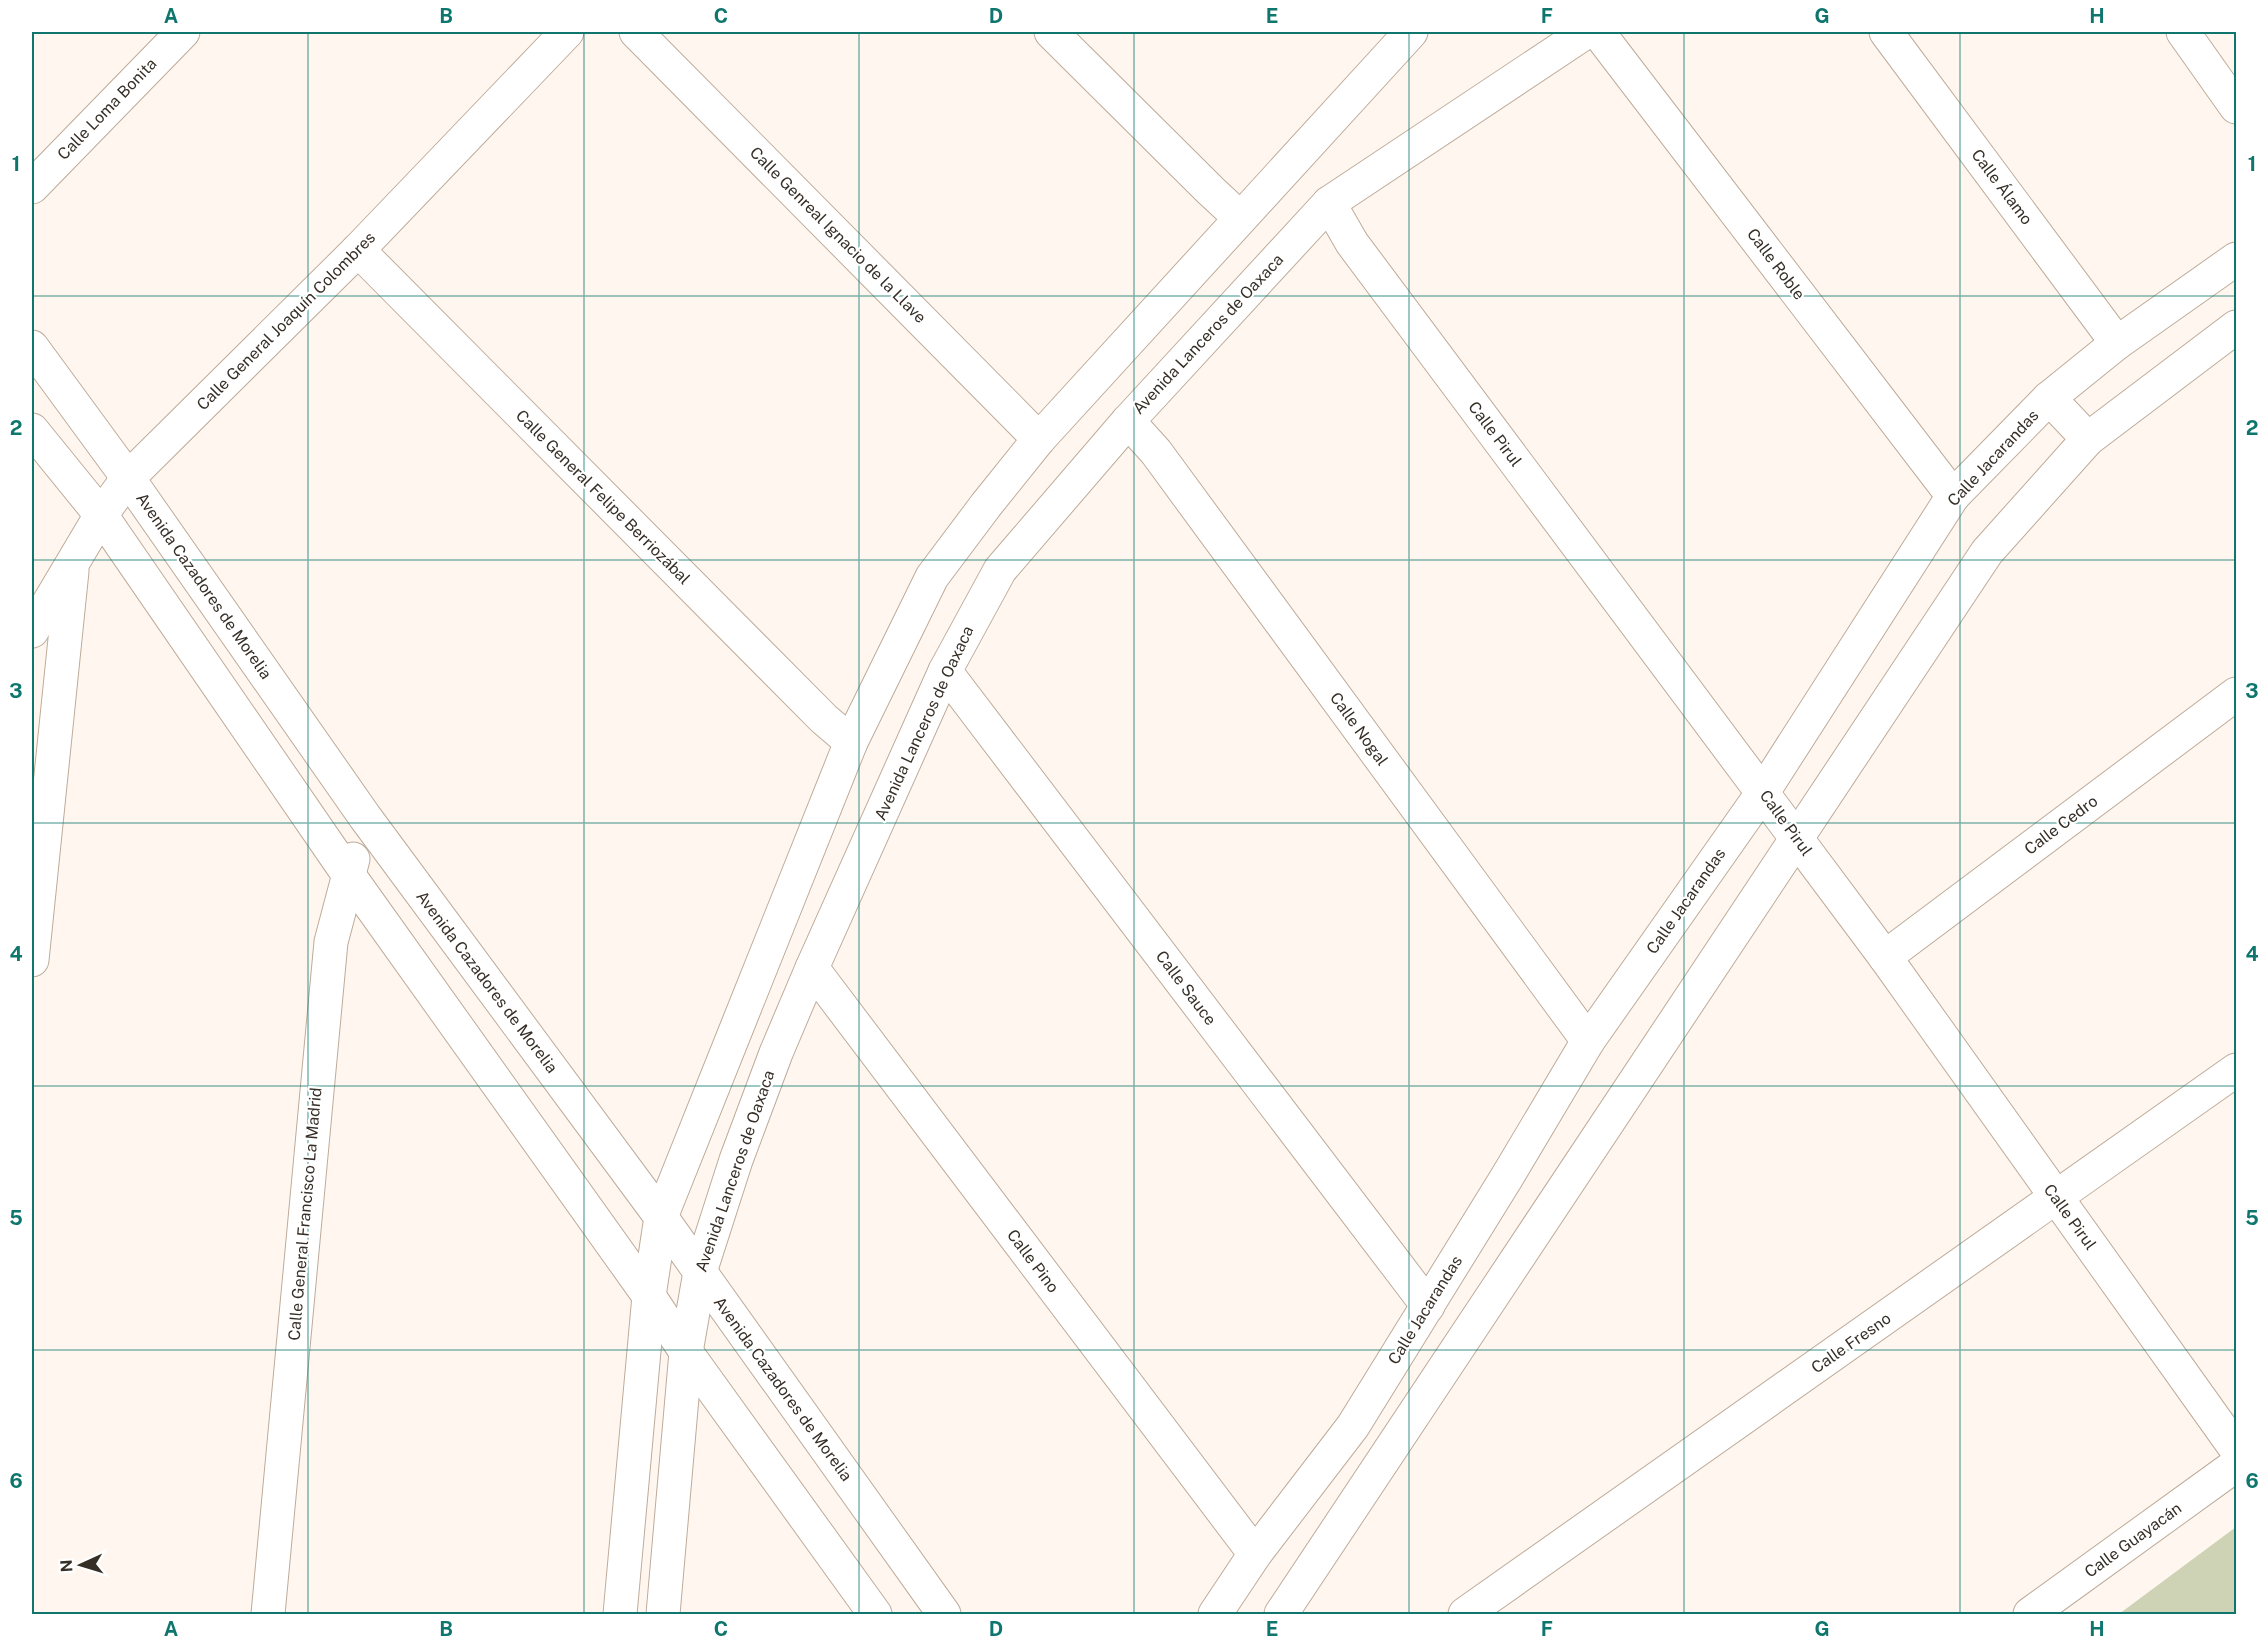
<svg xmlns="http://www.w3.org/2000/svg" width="2268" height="1646" viewBox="0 0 2268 1646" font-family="'Public Sans',sans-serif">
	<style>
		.green { fill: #cdd3b4 }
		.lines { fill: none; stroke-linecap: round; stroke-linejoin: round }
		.minor-casing { stroke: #beab9a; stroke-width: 35 }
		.minor { stroke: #fff; stroke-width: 33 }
		.grid { fill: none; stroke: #0f766e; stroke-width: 1.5; stroke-opacity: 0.55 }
		.labels { text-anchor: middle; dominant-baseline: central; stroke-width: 4.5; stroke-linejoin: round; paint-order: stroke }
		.street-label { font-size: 16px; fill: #362f28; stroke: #fff }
		.neatline { fill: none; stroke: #0f766e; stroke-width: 2 }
		.grid-label { font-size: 20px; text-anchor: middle; font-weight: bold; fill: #0f766e }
	</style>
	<rect width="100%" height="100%" fill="#fff7ef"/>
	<path class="green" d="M 2236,1527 L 2236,1614 L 2119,1614 Z"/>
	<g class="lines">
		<defs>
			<g id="minor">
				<path d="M 636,32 L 1039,439"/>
				<path d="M 1051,32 L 1210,190 L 1240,218"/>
				<path d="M 1598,32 L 1953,496"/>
				<path d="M 1886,32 L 2117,343"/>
				<path d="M 2183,32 L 2236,107"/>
				<path d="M 32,187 L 183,32"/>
				<path d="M 1329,203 L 1352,243 L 1885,957 L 2236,1449"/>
				<path d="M 358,250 L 824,719 L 851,742"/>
				<path d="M 32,347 L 128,478 L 365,817 L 661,1217 L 944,1614"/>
				<path d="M 2049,398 L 2088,439"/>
				<path d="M 1128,421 L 1156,452 L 1588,1041"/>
				<path d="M 32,430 L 101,515 L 348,874 L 649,1296 L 686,1352 L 875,1614"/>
				<path d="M 32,631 L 101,515 L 128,478 L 358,250 L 567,32"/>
				<path d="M 945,671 L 1428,1306"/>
				<path d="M 1885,957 L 2236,694"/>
				<path d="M 32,960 L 72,571"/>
				<path d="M 812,968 L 1255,1554"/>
				<path d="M 268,1614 L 331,942 L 353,859"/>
				<path d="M 620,1614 L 649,1296 L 661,1217 L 851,742 L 932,577 L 986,505 L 1039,439 L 1411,32"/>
				<path d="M 663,1614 L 686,1352 L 700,1272 L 736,1160 L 776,1053 L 812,968 L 945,671 L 1000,570 L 1128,421 L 1329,203 L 1586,32"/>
				<path d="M 1215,1614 L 1255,1554 L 1353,1426 L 1507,1177 L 1588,1041 L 1763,792 L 1953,496 L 2049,398 L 2117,343 L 2236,259"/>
				<path d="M 1281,1614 L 1987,552 L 2088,439 L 2236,327"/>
				<path d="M 1465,1614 L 2236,1070"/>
				<path d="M 2030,1614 L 2236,1465"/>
			</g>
		</defs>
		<use href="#minor" class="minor-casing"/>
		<use href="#minor" class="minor"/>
	</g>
	<path class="grid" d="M 308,32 L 308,1614M 584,32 L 584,1614M 859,32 L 859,1614M 1134,32 L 1134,1614M 1409,32 L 1409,1614M 1684,32 L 1684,1614M 1960,32 L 1960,1614M 32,296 L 2236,296M 32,560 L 2236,560M 32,823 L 2236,823M 32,1086 L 2236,1086M 32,1350 L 2236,1350"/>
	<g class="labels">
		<g class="street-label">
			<text transform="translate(107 109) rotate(-46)">Calle Loma Bonita</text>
			<text transform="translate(2002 187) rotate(53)">Calle Álamo</text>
			<text transform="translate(838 235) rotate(45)">Calle Genreal Ignacio de la Llave</text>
			<text transform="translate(1776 264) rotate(53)">Calle Roble</text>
			<text transform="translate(286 321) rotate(-45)">Calle General Joaquín Colombres</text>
			<text transform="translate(1208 334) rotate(-47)">Avenida Lanceros de Oaxaca</text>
			<text transform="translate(1495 434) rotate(53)">Calle Pirul</text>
			<text transform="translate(1993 458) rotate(-47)">Calle Jacarandas</text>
			<text transform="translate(603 497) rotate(45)">Calle General Felipe Berriozábal</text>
			<text transform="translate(204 586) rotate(55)">Avenida Cazadores de Morelia</text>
			<text transform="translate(924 723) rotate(-65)">Avenida Lanceros de Oaxaca</text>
			<text transform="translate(1359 729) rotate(54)">Calle Nogal</text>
			<text transform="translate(1786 823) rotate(54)">Calle Pirul</text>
			<text transform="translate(2061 825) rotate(-37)">Calle Cedro</text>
			<text transform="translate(1686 901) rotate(-55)">Calle Jacarandas</text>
			<text transform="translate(487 982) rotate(53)">Avenida Cazadores de Morelia</text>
			<text transform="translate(1186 988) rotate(53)">Calle Sauce</text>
			<text transform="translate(735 1171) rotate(-71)">Avenida Lanceros de Oaxaca</text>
			<text transform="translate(305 1214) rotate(-85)">Calle General Francisco La Madrid</text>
			<text transform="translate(2070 1217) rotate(54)">Calle Pirul</text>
			<text transform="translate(1033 1261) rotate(53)">Calle Pino</text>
			<text transform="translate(1425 1310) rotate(-58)">Calle Jacarandas</text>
			<text transform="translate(1851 1343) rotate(-35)">Calle Fresno</text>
			<text transform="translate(783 1389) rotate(54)">Avenida Cazadores de Morelia</text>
			<text transform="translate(2133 1540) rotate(-36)">Calle Guayacán</text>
		</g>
	</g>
	<rect width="2268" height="1646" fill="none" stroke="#ffffff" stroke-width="66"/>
	<g transform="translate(81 1565) rotate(266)" stroke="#ffffff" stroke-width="4.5" paint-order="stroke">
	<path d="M0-4.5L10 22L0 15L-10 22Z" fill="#362f28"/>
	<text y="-9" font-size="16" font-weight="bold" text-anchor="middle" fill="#362f28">N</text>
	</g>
	<rect x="33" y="33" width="2202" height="1580" class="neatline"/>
	<g class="grid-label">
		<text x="171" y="23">A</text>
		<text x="446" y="23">B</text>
		<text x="721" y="23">C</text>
		<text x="996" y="23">D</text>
		<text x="1272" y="23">E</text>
		<text x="1547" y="23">F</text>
		<text x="1822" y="23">G</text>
		<text x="2097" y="23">H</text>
		<text x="16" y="171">1</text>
		<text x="2252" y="171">1</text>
		<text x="16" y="435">2</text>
		<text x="2252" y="435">2</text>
		<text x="16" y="698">3</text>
		<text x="2252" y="698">3</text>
		<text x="16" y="961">4</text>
		<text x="2252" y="961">4</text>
		<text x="16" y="1225">5</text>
		<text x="2252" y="1225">5</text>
		<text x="16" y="1488">6</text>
		<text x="2252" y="1488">6</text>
		<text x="171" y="1636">A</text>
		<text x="446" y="1636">B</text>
		<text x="721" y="1636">C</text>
		<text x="996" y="1636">D</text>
		<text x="1272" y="1636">E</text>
		<text x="1547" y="1636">F</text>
		<text x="1822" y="1636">G</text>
		<text x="2097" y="1636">H</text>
	</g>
</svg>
